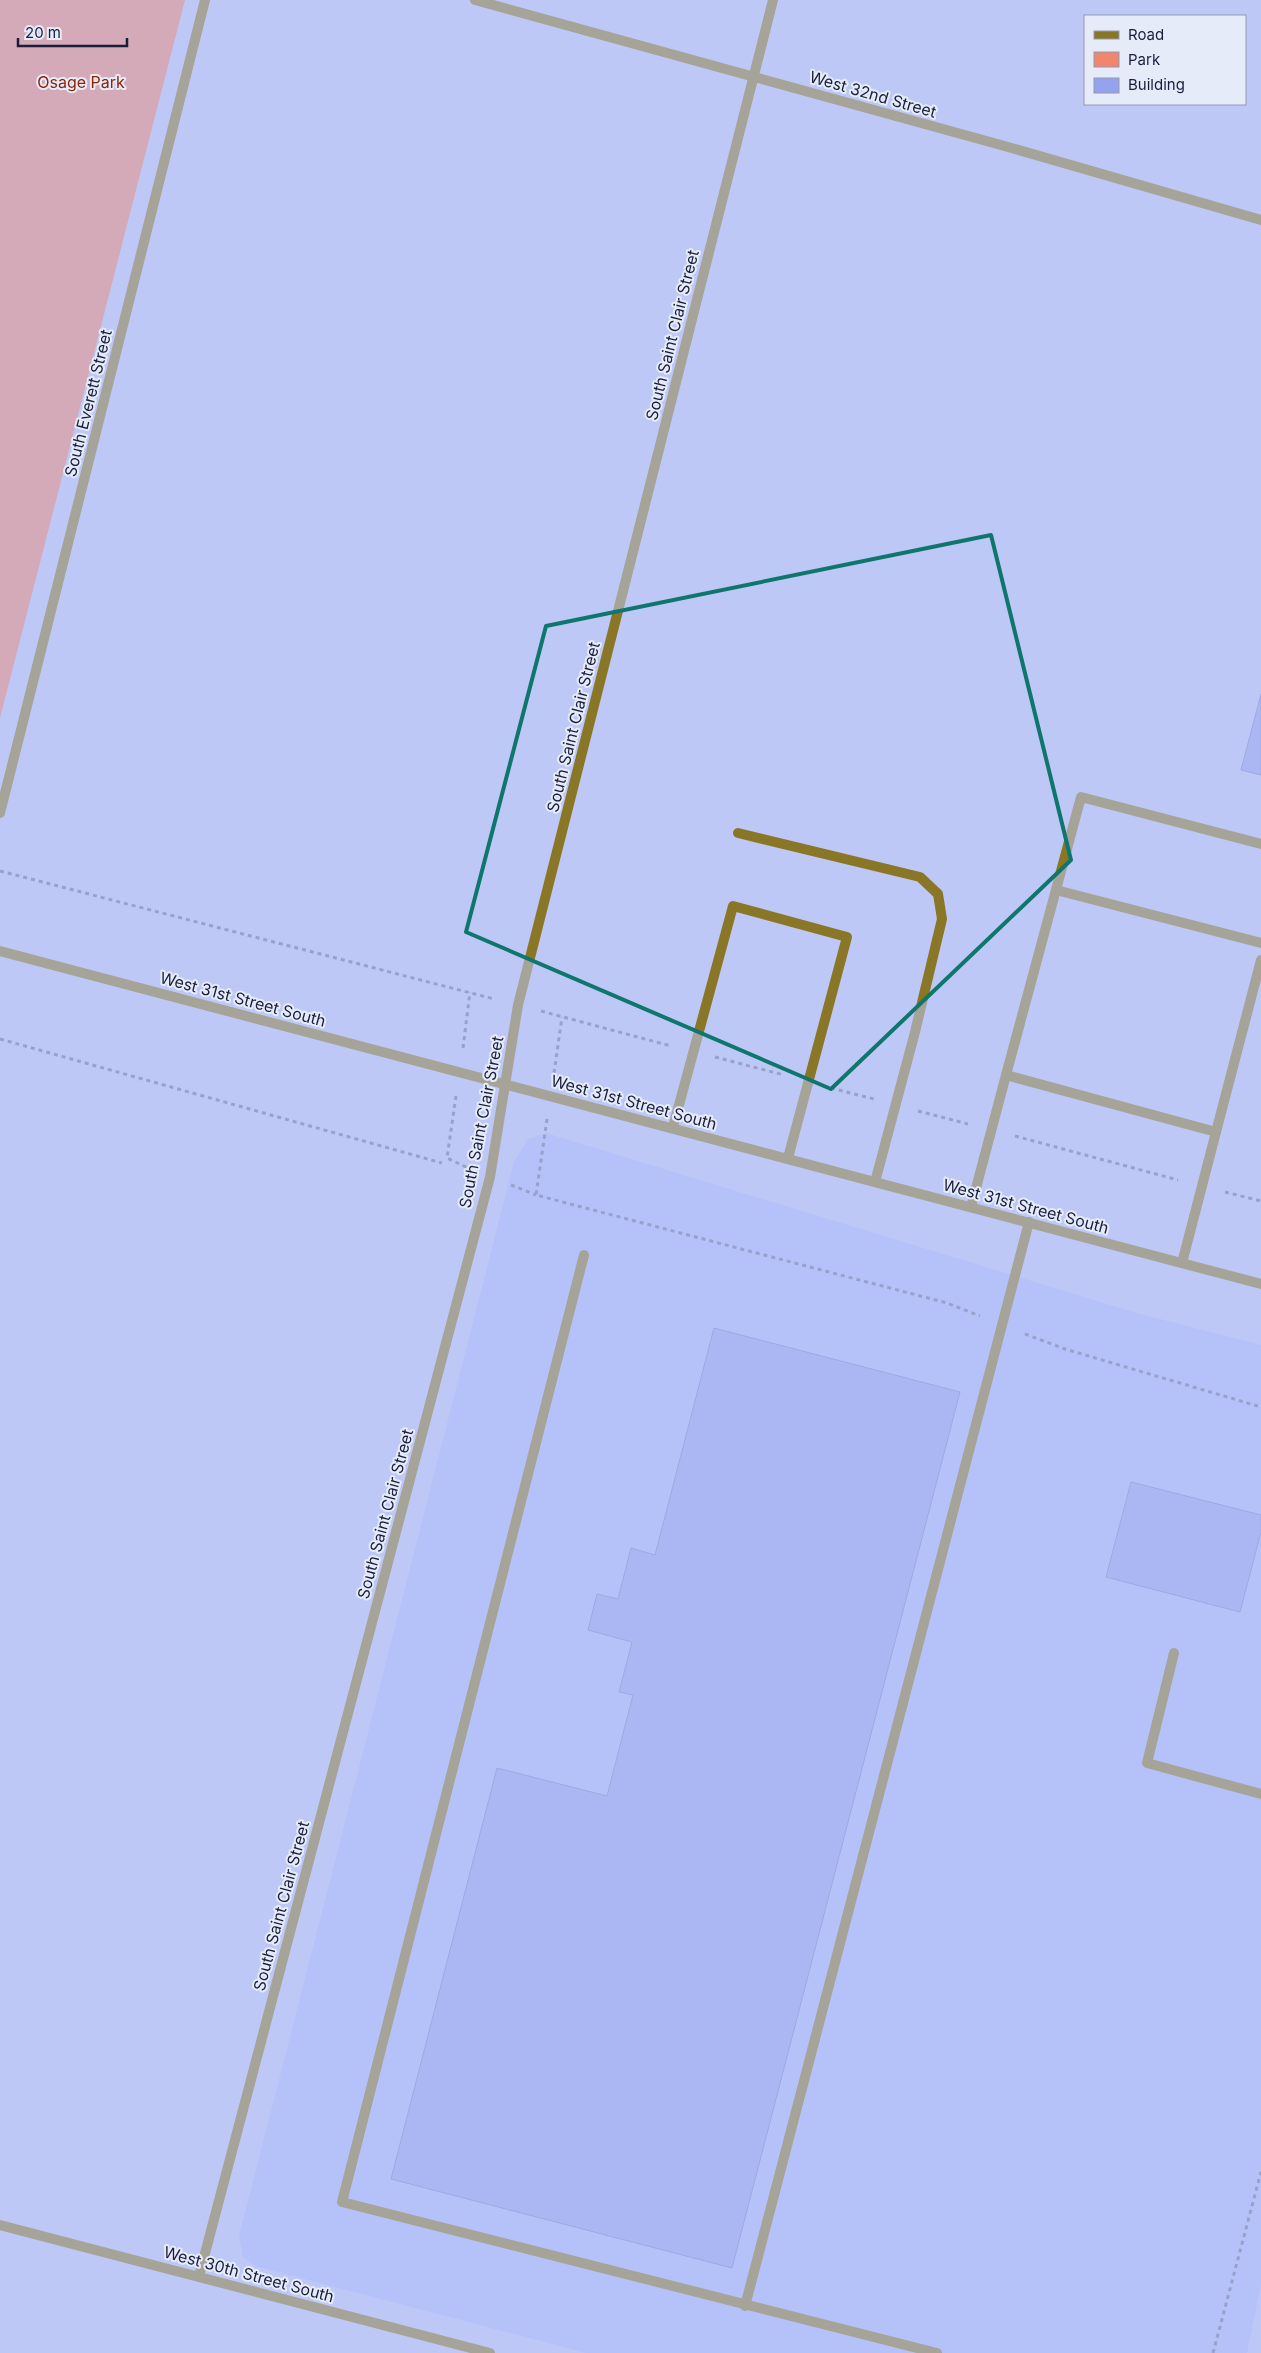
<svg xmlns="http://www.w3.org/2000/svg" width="1261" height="2353" viewBox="0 0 1261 2353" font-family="Inter,sans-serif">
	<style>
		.built { fill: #acbbfc }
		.green { fill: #f0866d }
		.building { fill: #94a3ed; stroke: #7583ca }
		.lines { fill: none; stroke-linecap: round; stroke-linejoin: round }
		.path { stroke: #6a7297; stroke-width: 3; stroke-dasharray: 4 4; stroke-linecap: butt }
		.service { stroke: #8a7627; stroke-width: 10 }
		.minor { stroke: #8a7627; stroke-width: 10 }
		.tertiary { stroke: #8a7627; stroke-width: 10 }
		.marked { fill: none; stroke: #0f766e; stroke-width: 4; stroke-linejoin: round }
		.labels { text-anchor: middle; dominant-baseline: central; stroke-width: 4; stroke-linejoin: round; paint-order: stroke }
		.park-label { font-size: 16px; fill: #922204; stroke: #e6ebfa }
		.street-label { font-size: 16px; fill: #191f3b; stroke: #e6ebfa }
	</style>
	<rect width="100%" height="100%" fill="#bdc8f6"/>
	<path class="built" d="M 546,1133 L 1137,1313 L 1261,1345 L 1261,2284 L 1247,2353 L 586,2353 L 255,2266 L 243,2257 L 239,2236 L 514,1162 L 528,1139 Z"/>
	<path class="green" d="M 0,0 L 185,0 L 0,718 Z"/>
	<g class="building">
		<path d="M 1261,694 L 1261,775 L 1241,770 Z"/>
		<path d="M 714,1328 L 960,1392 L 732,2268 L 391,2179 L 497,1768 L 607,1796 L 633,1695 L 619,1692 L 632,1642 L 588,1630 L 597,1594 L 618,1599 L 631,1548 L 655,1555 Z"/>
		<path d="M 1131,1482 L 1261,1515 L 1261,1532 L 1240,1612 L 1106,1577 Z"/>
	</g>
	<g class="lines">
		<g class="path">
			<path d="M 0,871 L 494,999"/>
			<path d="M 541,1011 L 671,1046"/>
			<path d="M 0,1039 L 442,1163"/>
			<path d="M 463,1048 L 470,992"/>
			<path d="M 715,1057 L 784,1075"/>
			<path d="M 554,1073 L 562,1017"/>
			<path d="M 831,1088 L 874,1099"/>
			<path d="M 456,1096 L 447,1158 L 468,1168"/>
			<path d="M 918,1111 L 968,1124"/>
			<path d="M 547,1119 L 536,1195 L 947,1303 L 980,1316"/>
			<path d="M 1015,1136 L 1178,1180"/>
			<path d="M 511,1185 L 536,1195"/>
			<path d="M 1225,1192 L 1261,1201"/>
			<path d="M 1025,1334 L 1065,1349 L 1261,1407"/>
			<path d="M 1213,2353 L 1261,2172"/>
		</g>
		<g class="service">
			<path d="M 738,833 L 920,877 L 938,894 L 942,919 L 915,1032 L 875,1182"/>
			<path d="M 1056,890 L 1261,943"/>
			<path d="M 1006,1075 L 1081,797 L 1261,844"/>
			<path d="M 673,1127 L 733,906 L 847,937 L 788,1158"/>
			<path d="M 1216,1132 L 1261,960"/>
			<path d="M 971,1207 L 1006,1075 L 1216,1132 L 1182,1263"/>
			<path d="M 584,1255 L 342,2202 L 937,2353"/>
			<path d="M 1174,1653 L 1147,1763 L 1261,1794"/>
			<path d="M 745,2306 L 1029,1222"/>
		</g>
		<g class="minor">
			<path d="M 475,0 L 1001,145 L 1261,220"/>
			<path d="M 0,813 L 205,0"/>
			<path d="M 0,2225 L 490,2353"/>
			<path d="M 199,2276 L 490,1177 L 518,1005 L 773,0"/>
		</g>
		<path class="tertiary" d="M 0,951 L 1261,1284"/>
	</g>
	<path d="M0 0H1261V2353H0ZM 991,535 L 1071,860 L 831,1089 L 466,932 L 546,626 Z" fill="#bdc8f6" fill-opacity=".55" fill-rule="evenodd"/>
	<path class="marked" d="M 991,535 L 1071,860 L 831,1089 L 466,932 L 546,626 Z"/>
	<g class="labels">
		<g class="park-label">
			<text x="81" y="82">Osage Park</text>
		</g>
		<g class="street-label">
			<text transform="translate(873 94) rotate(16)">West 32nd Street</text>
			<text transform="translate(672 335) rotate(-76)">South Saint Clair Street</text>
			<text transform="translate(88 403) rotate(-76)">South Everett Street</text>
			<text transform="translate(573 727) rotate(-76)">South Saint Clair Street</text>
			<text transform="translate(243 999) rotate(15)">West 31st Street South</text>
			<text transform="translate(634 1102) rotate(15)">West 31st Street South</text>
			<text transform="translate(481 1122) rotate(-79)">South Saint Clair Street</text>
			<text transform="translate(1026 1206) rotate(15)">West 31st Street South</text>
			<text transform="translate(385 1514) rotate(-75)">South Saint Clair Street</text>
			<text transform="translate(281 1906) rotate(-75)">South Saint Clair Street</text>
			<text transform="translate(249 2274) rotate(15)">West 30th Street South</text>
		</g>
	</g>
	<rect x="1084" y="15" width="162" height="90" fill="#e6ebfa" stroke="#9499ae"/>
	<rect x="1094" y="31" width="25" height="8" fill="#8a7627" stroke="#9499ae"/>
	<text x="1128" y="40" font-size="15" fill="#191f3b">Road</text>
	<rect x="1094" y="52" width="25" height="15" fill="#f0866d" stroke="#9499ae"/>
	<text x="1128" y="65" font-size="15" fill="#191f3b">Park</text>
	<rect x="1094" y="78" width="25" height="15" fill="#94a3ed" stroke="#9499ae"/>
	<text x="1128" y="90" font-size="15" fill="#191f3b">Building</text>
	<path d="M18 38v8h109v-8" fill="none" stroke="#191f3b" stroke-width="2.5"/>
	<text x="25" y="38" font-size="15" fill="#191f3b" stroke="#e6ebfa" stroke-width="4" paint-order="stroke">20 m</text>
</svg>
